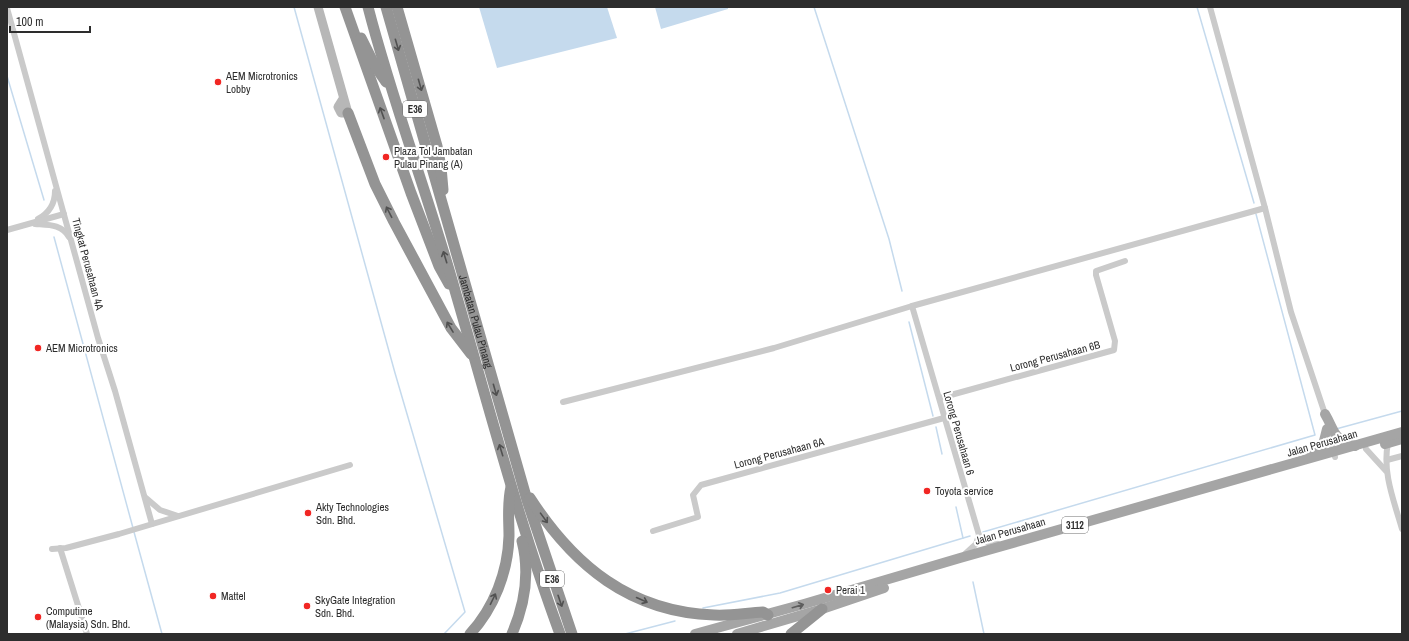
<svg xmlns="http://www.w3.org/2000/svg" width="1409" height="641" viewBox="0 0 1409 641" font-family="'Archivo Narrow',sans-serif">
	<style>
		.water { fill: #c5daed }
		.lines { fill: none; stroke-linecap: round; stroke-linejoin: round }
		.stream { stroke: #c5daed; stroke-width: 1.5 }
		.street { stroke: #cacaca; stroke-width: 6 }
		.secondary { stroke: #b7b7b7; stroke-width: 9 }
		.primary { stroke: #a5a5a5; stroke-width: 10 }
		.highway { stroke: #949494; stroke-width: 11 }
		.oneway { stroke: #515151 }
		.oneway2 { stroke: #5d5d5d }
		.poi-dot { fill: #f12623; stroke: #fff; stroke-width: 1.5 }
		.labels { text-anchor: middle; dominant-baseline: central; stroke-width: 4; stroke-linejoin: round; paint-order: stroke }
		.shield { fill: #fff; stroke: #6c6c6c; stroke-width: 1 }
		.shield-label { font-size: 10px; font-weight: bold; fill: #2d2d2d }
		.poi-label { font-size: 11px; fill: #2d2d2d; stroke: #fff; text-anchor: start }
		.street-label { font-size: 11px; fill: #2d2d2d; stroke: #fff }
	</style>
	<rect width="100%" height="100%" fill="#fff"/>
	<g class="water">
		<path d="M 479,7 L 607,7 L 617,38 L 497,68 Z"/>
		<path d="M 655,7 L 728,7 L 728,9 L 661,29 Z"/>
	</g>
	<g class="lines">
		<g class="stream">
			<path d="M 294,7 L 395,373 L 465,612 L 444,634"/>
			<path d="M 814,7 L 889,239 L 902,291"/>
			<path d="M 1197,7 L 1254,203"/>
			<path d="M 7,76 L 44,200"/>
			<path d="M 54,237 L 133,528"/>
			<path d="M 909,322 L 933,416"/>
			<path d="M 936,427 L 942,454"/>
			<path d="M 1336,429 L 1402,411"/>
			<path d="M 956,507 L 963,538"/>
			<path d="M 134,532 L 162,634"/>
			<path d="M 983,532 L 1315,435 L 1256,214"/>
			<path d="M 973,582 L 984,634"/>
			<path d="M 703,608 L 780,593 L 970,536"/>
			<path d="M 625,634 L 675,621"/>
		</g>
		<g class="street">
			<path d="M 1210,7 L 1265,208 L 1291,312 L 1326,417"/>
			<path d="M 7,8 L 98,338 L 115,391 L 152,524"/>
			<path d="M 38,219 C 49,213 55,204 55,191"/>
			<path d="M 35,224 C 48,225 62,224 69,237"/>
			<path d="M 7,230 L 64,214"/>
			<path d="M 912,306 L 979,535 L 976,544 L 965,554"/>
			<path d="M 940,398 L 1114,350 L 1115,341 L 1096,275 L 1096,271 L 1125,261"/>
			<path d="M 563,402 L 774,348 L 912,306 L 1265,208"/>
			<path d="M 1328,432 L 1335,457"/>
			<path d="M 1388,443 C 1382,472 1394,501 1402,529"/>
			<path d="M 1366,449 L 1386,471"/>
			<path d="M 1387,460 L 1402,456"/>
			<path d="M 146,498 L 160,510 L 178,516"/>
			<path d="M 653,531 L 698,517 L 693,495 L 701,485 L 944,418"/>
			<path d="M 979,535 L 987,542 L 998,544"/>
			<path d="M 60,548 L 87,634"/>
			<path d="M 52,549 L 66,548 L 119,534 L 350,465"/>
		</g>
		<path class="secondary" d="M 318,7 L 348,113 L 341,113 L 338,107 L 343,99"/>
		<g class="primary">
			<path d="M 1325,414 C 1336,433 1332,438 1355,446"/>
			<path d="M 1385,444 L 1402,439"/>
			<path d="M 1311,456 L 1323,445 L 1327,429"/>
			<path d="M 695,634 L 804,604 L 960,558 L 1402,432"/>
			<path d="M 737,634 L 822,609 L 884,588"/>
		</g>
		<g class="highway">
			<path d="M 345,7 L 411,193 L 439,266 L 449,284"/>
			<path d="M 368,7 C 393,104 429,197 456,294 C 489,407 519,523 560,634"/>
			<path id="s1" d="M 386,7 L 527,500 L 572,634"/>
			<path d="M 397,7 L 437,146 L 441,167 L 443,190"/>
			<path d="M 361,38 L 375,66 L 386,82"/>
			<path d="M 348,113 L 375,184 L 394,222 L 451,328 L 471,354"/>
			<path d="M 530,498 C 574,566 630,612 714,615 C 730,616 746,613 763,612 L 768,615"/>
			<path d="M 470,634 C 494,608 508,572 509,536 C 509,520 507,504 511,487"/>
			<path d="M 512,634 C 525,604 530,573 522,541"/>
			<path d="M 791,634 L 822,609"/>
		</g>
	</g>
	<defs><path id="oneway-shaft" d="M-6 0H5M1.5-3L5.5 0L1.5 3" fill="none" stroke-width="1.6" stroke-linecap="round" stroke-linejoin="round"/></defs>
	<g class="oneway">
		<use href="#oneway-shaft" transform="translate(397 45) rotate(74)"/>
		<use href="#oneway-shaft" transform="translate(420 85) rotate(74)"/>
		<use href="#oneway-shaft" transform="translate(382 113) rotate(-110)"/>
		<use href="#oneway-shaft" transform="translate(389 212) rotate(-117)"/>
		<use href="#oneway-shaft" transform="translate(445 257) rotate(-107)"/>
		<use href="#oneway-shaft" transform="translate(450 327) rotate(-121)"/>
		<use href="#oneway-shaft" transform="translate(495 390) rotate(74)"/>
		<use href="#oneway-shaft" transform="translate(501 450) rotate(-107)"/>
		<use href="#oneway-shaft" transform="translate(544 518) rotate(54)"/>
		<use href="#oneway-shaft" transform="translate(493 599) rotate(-64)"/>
		<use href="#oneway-shaft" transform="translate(642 600) rotate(24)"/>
		<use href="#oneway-shaft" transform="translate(560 601) rotate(71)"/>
	</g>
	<use class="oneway2" href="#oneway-shaft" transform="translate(798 606) rotate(-16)"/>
	<g class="poi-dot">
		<circle cx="218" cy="82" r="4"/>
		<circle cx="386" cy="157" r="4"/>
		<circle cx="38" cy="348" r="4"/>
		<circle cx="927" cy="491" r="4"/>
		<circle cx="308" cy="513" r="4"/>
		<circle cx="828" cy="590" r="4"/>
		<circle cx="213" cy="596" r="4"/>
		<circle cx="307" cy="606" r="4"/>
		<circle cx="38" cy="617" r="4"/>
	</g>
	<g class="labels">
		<g class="shield">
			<rect x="403" y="101" width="24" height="16" rx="3"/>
			<rect x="1062" y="517" width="26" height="16" rx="3"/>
			<rect x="540" y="571" width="24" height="16" rx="3"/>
		</g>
		<g class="shield-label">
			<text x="415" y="109">E36</text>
			<text x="1075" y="525">3112</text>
			<text x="552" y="579">E36</text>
		</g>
		<g class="poi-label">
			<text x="226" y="76">AEM Microtronics<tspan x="226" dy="13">Lobby</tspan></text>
			<text x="394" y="151">Plaza Tol Jambatan<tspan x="394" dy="13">Pulau Pinang (A)</tspan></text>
			<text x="46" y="348">AEM Microtronics</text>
			<text x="935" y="491">Toyota service</text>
			<text x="316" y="507">Akty Technologies<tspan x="316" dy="13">Sdn. Bhd.</tspan></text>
			<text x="836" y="590">Perai 1</text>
			<text x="221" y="596">Mattel</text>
			<text x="315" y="600">SkyGate Integration<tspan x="315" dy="13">Sdn. Bhd.</tspan></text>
			<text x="46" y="611">Computime<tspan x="46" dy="13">(Malaysia) Sdn. Bhd.</tspan></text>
		</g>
		<g class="street-label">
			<text transform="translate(88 264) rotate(75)">Tingkat Perusahaan 4A</text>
			<text stroke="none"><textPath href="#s1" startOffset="327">Jambatan Pulau Pinang</textPath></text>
			<text transform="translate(1055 356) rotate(-15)">Lorong Perusahaan 6B</text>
			<text transform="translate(959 433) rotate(74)">Lorong Perusahaan 6</text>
			<text transform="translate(1322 443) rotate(-16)">Jalan Perusahaan</text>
			<text transform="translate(779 453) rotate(-15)">Lorong Perusahaan 6A</text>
			<text transform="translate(1010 531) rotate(-16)">Jalan Perusahaan</text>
		</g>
	</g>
	<rect width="1409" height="641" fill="none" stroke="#2d2d2d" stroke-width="16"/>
	<path d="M10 26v6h80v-6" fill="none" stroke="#2d2d2d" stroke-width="2"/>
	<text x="16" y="26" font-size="12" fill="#2d2d2d" stroke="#ffffff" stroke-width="3" paint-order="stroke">100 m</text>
</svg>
